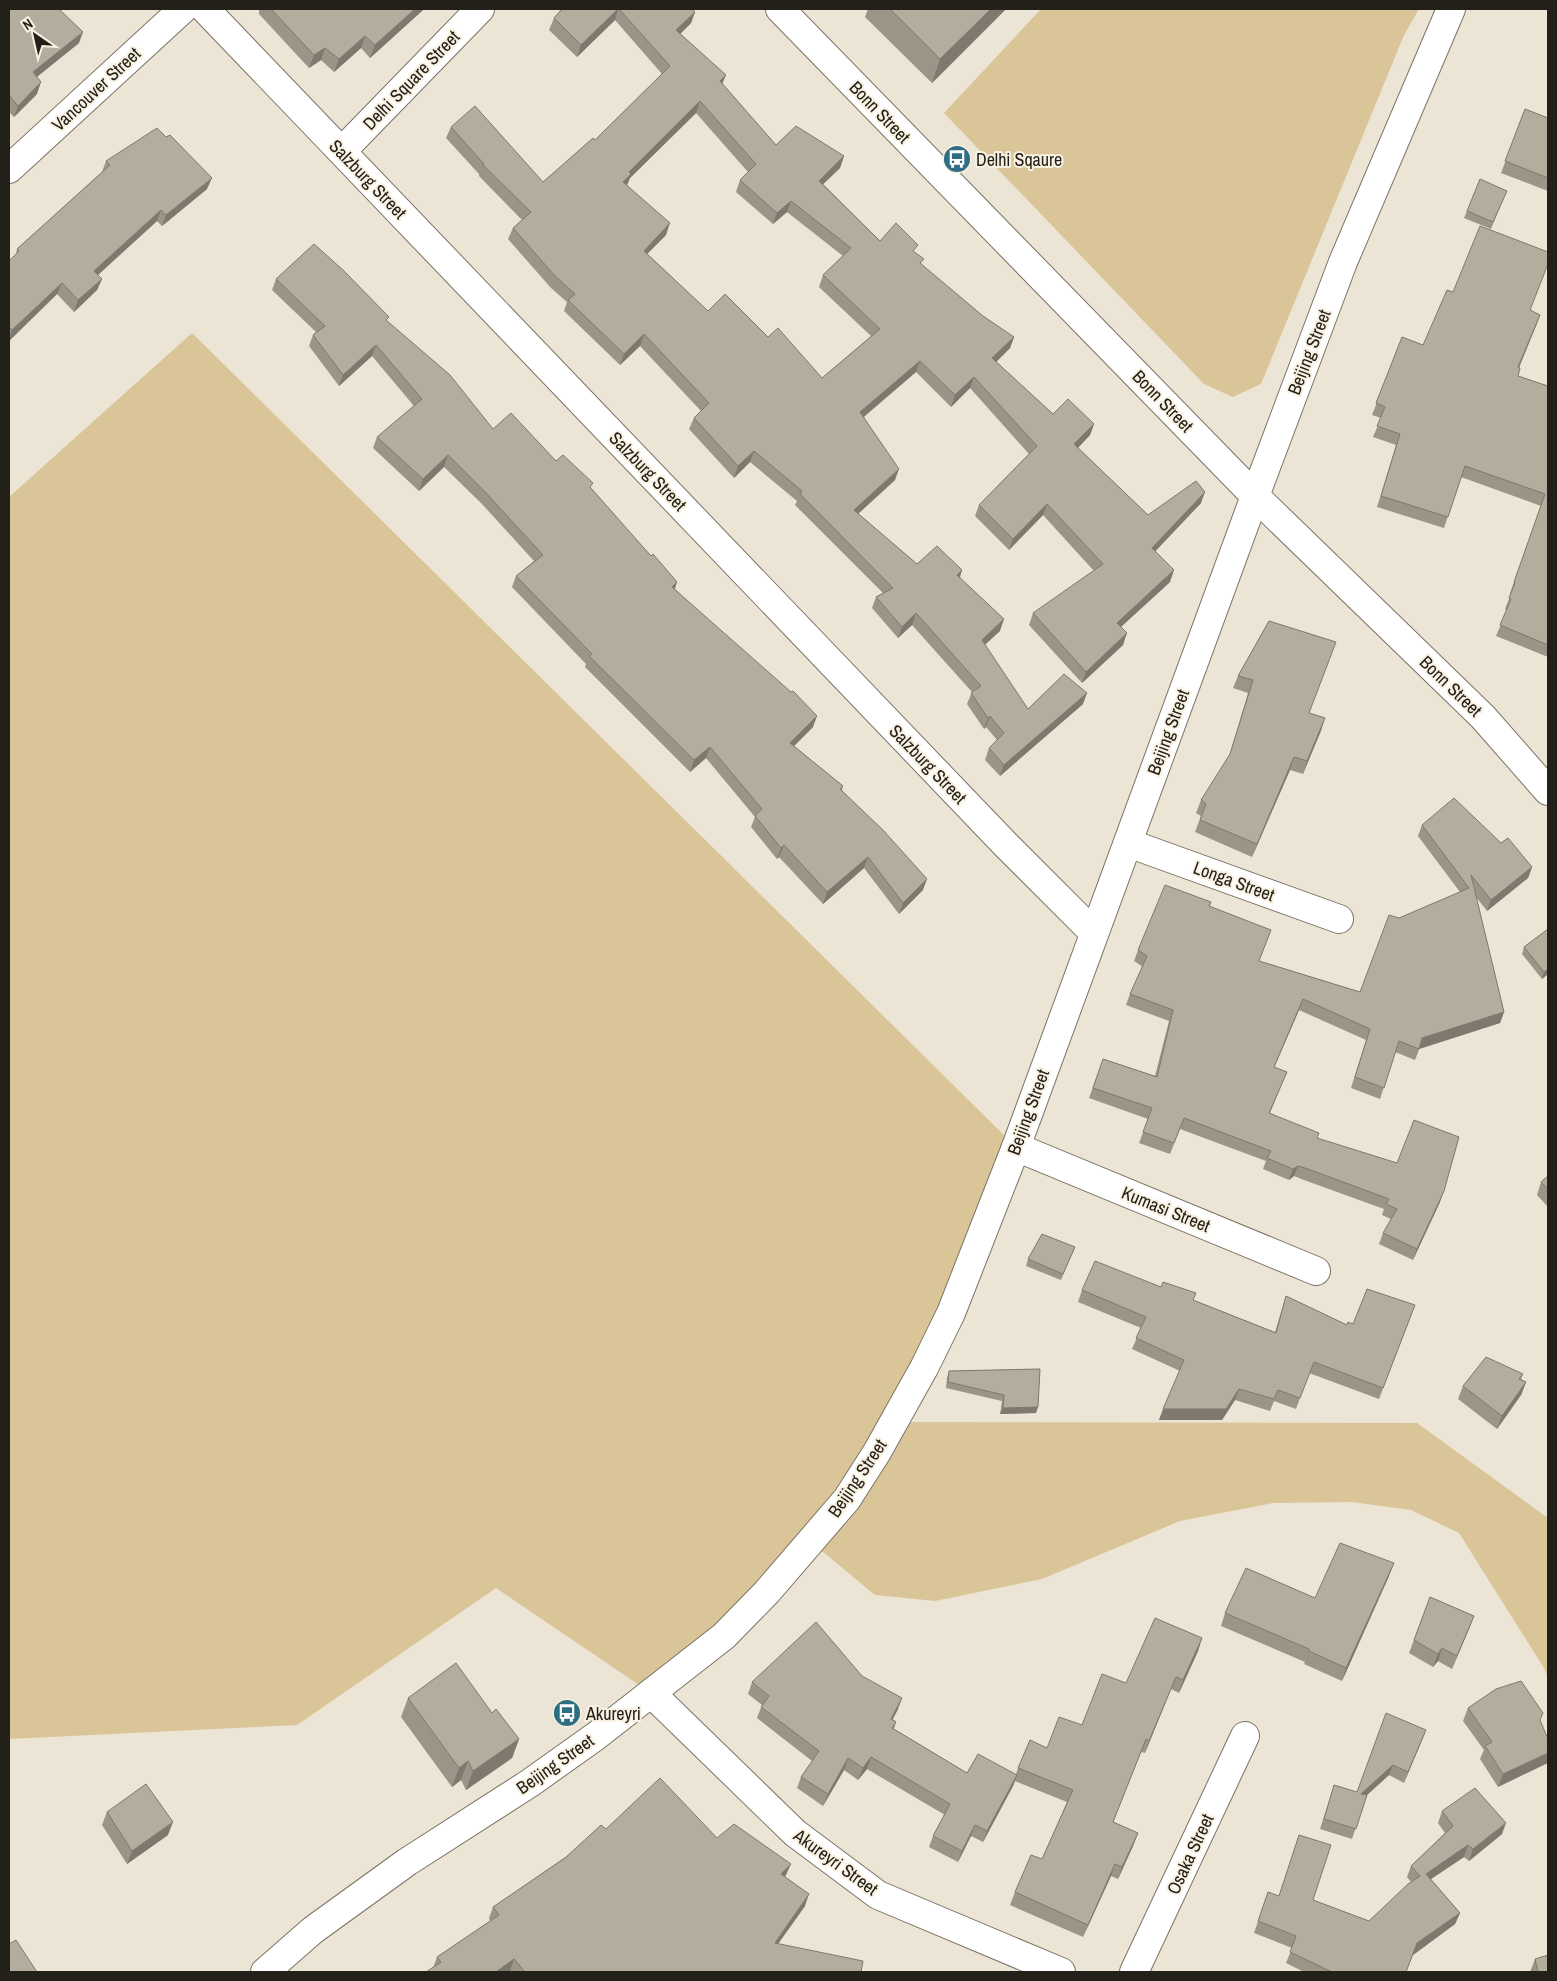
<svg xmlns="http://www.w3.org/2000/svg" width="1557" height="1981" viewBox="0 0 1557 1981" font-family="'Archivo Narrow',sans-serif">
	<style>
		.green { fill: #dac599 }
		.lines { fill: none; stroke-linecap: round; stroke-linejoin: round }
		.street-casing { stroke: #7b7365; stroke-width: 30 }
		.secondary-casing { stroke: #7b7365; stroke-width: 30 }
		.street { stroke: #fff; stroke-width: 28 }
		.secondary { stroke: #fff; stroke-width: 28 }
		.wall { fill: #9b9487; fill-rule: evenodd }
		.shaded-wall { fill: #7e786e }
		.building { fill: #b4ac9d; stroke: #7e786e; fill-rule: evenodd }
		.labels { text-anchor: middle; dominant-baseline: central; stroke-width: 4; stroke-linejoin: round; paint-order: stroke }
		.street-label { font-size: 18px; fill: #23201a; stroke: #f9f1e1 }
		.poi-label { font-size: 18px; fill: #23201a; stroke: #f9f1e1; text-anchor: start }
	</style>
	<rect width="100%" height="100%" fill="#ece4d4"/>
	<g class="green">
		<path d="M 1041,9 L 1419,9 L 1404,35 L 1261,384 L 1233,397 L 1204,384 L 944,113 Z"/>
		<path d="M 192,333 L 1016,1147 L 894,1422 L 1417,1423 L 1548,1518 L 1548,1678 L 1544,1668 L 1459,1533 L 1411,1510 L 1352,1502 L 1273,1503 L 1180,1521 L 1042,1579 L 935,1601 L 875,1595 L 811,1542 L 651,1693 L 496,1588 L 297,1725 L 9,1739 L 9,497 Z"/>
	</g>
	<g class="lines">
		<defs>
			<g id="street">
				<path d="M 205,9 L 1006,845 L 1093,932"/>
				<path d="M 342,151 L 480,9"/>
				<path d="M 9,169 L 183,9"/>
				<path d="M 1128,843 L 1339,919"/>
				<path d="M 1016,1147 L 1316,1271"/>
				<path d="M 651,1693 L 795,1833 L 878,1895 L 1061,1972"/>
				<path d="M 265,1972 L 313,1930 L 407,1862 L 530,1783 L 596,1736 L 724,1636 L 767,1592 L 847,1499 L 877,1452 L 924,1368 L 951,1313 L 1016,1147 L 1255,496 L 1343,262 L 1451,9"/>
				<path d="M 1134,1972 L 1245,1736"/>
			</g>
			<path id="secondary" d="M 780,9 L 1255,496 L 1483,717 L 1548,791"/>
		</defs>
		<use href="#street" class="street-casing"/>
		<use href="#secondary" class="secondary-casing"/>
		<use href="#street" class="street"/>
		<use href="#secondary" class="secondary"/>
	</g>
	<g class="wall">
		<path d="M 9,9 L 79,43 L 37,77 L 37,94 L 14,117 L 9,112 Z"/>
		<path d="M 259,9 L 423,9 L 423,10 L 370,58 L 361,48 L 334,72 L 321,60 L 309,68 L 259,14 Z"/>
		<path d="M 562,9 L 692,9 L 695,12 L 691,23 L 680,34 L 722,84 L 776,145 L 844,156 L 840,168 L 823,184 L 880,241 L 915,252 L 922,265 L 983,316 L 1014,337 L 1010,348 L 996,362 L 1053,414 L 1094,424 L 1090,435 L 1078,448 L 1148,515 L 1201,503 L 1155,551 L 1170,582 L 1121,627 L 1123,645 L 1082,683 L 1029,625 L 1033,613 L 1094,571 L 1043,515 L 1009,550 L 975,516 L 979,505 L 1029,454 L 970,388 L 951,407 L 916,372 L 864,417 L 895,480 L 858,514 L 917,564 L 962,570 L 960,578 L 1000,631 L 985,645 L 1028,709 L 1083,704 L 1000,776 L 985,760 L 989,748 L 997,740 L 986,727 L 984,729 L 967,704 L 972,692 L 912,625 L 898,638 L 872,608 L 876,597 L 883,593 L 795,505 L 797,501 L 750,462 L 734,478 L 689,429 L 694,418 L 701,411 L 640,346 L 620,365 L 564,311 L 567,302 L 551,288 L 508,239 L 513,228 L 522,220 L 479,176 L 479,174 L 446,138 L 451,127 L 543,182 L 595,140 L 662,74 L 615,20 L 577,57 L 549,30 L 554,18 ZM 696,113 L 748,172 L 740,180 L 736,192 L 773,224 L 787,212 L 843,256 L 823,275 L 819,287 L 871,336 L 822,378 L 768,337 L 708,311 L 647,254 L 666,235 L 627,185 L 630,178 Z"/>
		<path d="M 868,9 L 1006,9 L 932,83 L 865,17 Z"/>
		<path d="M 1525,109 L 1548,118 L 1548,191 L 1501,173 Z"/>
		<path d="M 106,161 L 207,189 L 162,226 L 157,221 L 98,275 L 102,279 L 97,290 L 74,312 L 57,294 L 9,341 L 9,261 L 16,254 L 17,249 L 102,172 Z"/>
		<path d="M 1504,197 L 1491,229 L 1464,218 L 1467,211 Z"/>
		<path d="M 276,279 L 387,321 L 493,429 L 556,461 L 591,489 L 651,556 L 677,582 L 675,589 L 813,727 L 794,746 L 843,786 L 842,790 L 923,890 L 899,914 L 864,868 L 823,904 L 779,857 L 777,859 L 751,827 L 755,817 L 706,758 L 690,772 L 585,667 L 586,664 L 512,587 L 516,576 L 534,561 L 482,504 L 444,467 L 419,491 L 373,448 L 377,437 L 414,406 L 372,356 L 339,386 L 309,346 L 313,335 L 316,332 L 272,290 Z"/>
		<path d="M 1453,292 L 1530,311 L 1540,315 L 1519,368 L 1518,376 L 1548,386 L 1548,657 L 1496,636 L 1507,610 L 1505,609 L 1511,594 L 1510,593 L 1541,506 L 1461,477 L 1444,528 L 1377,507 L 1396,445 L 1373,437 L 1381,418 L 1372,415 L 1402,337 L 1423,345 Z"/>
		<path d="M 1269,621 L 1310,713 L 1325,718 L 1303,774 L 1290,770 L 1252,857 L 1195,832 L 1201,816 L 1196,813 L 1201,800 L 1229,757 L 1248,693 L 1233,688 L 1238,676 Z"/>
		<path d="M 1422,825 L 1501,843 L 1532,867 L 1528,878 L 1487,911 L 1476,897 L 1504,1012 L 1500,1023 L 1419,1049 L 1415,1060 L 1395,1052 L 1380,1099 L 1351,1088 L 1366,1040 L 1299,1010 L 1274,1067 L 1287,1072 L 1270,1113 L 1440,1202 L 1413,1260 L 1379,1244 L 1383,1233 L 1391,1219 L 1382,1215 L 1384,1209 L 1304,1180 L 1294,1176 L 1289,1180 L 1263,1169 L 1266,1161 L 1180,1129 L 1170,1154 L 1139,1143 L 1148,1119 L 1089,1098 L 1103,1059 L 1155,1076 L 1169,1021 L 1126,1005 L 1130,994 L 1143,967 L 1134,961 L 1138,950 L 1211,902 L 1210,906 L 1260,961 L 1360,992 L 1399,918 L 1460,892 L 1418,836 Z"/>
		<path d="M 1548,929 L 1548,974 L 1542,979 L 1522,954 L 1524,947 Z"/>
		<path d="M 1548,1176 L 1548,1207 L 1537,1195 L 1541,1182 Z"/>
		<path d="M 1075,1247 L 1061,1280 L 1026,1266 L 1028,1259 Z"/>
		<path d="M 1082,1290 L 1193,1300 L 1275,1332 L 1286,1296 L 1347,1325 L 1415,1305 L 1379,1399 L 1309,1373 L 1296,1409 L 1274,1401 L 1270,1411 L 1235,1400 L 1222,1420 L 1159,1420 L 1180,1371 L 1132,1349 L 1141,1328 L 1078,1302 Z"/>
		<path d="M 1040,1369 L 1036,1413 L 1000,1414 L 1002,1401 L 946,1388 L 947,1378 L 949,1371 Z"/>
		<path d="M 1523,1374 L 1521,1379 L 1526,1382 L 1521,1395 L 1497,1429 L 1458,1399 L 1463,1386 Z"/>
		<path d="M 1389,1576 L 1342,1681 L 1304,1664 L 1305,1662 L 1221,1626 L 1225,1613 L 1315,1598 Z"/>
		<path d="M 1430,1597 L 1474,1616 L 1452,1669 L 1438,1661 L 1433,1667 L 1409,1653 Z"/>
		<path d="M 1202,1638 L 1198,1651 L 1179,1693 L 1171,1689 L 1145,1753 L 1141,1752 L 1113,1822 L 1138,1833 L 1133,1846 L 1118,1879 L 1111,1876 L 1083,1937 L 1010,1905 L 1015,1892 L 1042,1859 L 1067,1802 L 1015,1781 L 1013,1786 L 983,1842 L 971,1836 L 958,1862 L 929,1847 L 933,1836 L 945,1815 L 867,1769 L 858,1780 L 844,1770 L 823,1806 L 797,1788 L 801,1777 L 812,1761 L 757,1718 L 762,1705 L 748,1694 L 752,1682 L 862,1676 L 898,1709 L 893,1719 L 896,1722 L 894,1729 L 967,1773 L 1016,1774 L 1018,1768 L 1082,1725 L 1126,1683 Z"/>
		<path d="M 408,1698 L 492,1713 L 519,1739 L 512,1758 L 466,1790 L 461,1780 L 452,1787 L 401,1717 Z"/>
		<path d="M 1468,1708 L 1543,1713 L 1540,1720 L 1498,1787 L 1480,1759 L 1484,1750 L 1463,1721 Z"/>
		<path d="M 1426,1730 L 1404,1783 L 1389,1775 L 1366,1796 L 1352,1839 L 1320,1829 L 1334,1785 L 1357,1792 Z"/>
		<path d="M 1442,1811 L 1502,1834 L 1469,1861 L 1464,1857 L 1431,1879 L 1460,1913 L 1455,1924 L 1413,1955 L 1406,1972 L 1304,1972 L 1286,1963 L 1292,1948 L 1254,1933 L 1268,1892 L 1279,1896 L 1299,1835 L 1313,1900 L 1369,1921 L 1411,1882 L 1407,1877 L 1411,1866 L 1445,1833 L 1438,1823 Z"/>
		<path d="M 107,1812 L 168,1835 L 127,1864 L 102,1825 Z"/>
		<path d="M 606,1829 L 717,1838 L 786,1875 L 785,1877 L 805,1906 L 778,1944 L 861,1972 L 511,1972 L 510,1971 L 433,1968 L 437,1957 L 490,1921 L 489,1918 L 493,1907 Z"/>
		<path d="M 1535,1959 L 1548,1972 L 1530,1972 Z"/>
	</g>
	<g class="shaded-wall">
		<path d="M 415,9 L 423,9 L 423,10 L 370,58 L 375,45 Z"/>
		<path d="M 618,9 L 615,20 L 577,57 L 581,45 Z"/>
		<path d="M 991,9 L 1006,9 L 932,83 L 940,59 Z"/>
		<path d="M 695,12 L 691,23 L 672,42 L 676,30 Z"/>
		<path d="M 83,32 L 79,43 L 29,83 L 33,72 Z"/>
		<path d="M 365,36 L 361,48 L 334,72 L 339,59 Z"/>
		<path d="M 325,48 L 321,60 L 309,68 L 314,55 Z"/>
		<path d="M 726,75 L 721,87 L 720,81 Z"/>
		<path d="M 41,82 L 37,94 L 14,117 L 18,106 Z"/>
		<path d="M 700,101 L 696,113 L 630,178 L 627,185 L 623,182 L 629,172 Z"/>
		<path d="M 844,156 L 840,168 L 815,192 L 819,181 Z"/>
		<path d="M 212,178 L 207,189 L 162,226 L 166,215 Z"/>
		<path d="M 791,201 L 787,212 L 773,224 L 777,213 Z"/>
		<path d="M 161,210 L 157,221 L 90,282 L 94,271 Z"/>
		<path d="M 670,223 L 666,235 L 639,262 L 644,251 Z"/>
		<path d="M 102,279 L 97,290 L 74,312 L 78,300 Z"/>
		<path d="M 62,283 L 57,294 L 9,341 L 12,330 Z"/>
		<path d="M 1540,315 L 1536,326 L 1514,379 L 1518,367 Z"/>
		<path d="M 644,334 L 640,346 L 620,365 L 624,354 Z"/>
		<path d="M 1014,337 L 1010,348 L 988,370 L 992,358 Z"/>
		<path d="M 376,345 L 372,356 L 339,386 L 343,375 Z"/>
		<path d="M 920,361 L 916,372 L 856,423 L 860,412 Z"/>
		<path d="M 974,377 L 970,388 L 951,407 L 955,395 Z"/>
		<path d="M 1094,424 L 1090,435 L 1070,456 L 1074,444 Z"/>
		<path d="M 754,451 L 750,462 L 734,478 L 738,466 Z"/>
		<path d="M 448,455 L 444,467 L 419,491 L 423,479 Z"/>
		<path d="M 899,469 L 895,480 L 849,522 L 854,510 Z"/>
		<path d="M 1205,492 L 1201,503 L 1148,559 L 1152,548 Z"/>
		<path d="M 1047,504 L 1043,515 L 1009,550 L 1013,539 Z"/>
		<path d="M 962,570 L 958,581 L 957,575 Z"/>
		<path d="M 1174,570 L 1170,582 L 1113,634 L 1117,623 Z"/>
		<path d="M 677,582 L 673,593 L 672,587 Z"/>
		<path d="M 916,613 L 912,625 L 898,638 L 902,627 Z"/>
		<path d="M 1004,619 L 1000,631 L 977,651 L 982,640 Z"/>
		<path d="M 1127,633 L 1123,645 L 1082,683 L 1086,672 Z"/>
		<path d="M 1087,693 L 1083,704 L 1000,776 L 1004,765 Z"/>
		<path d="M 817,716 L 813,727 L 786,754 L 790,743 Z"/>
		<path d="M 990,716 L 986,727 L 984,729 L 988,718 Z"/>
		<path d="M 1325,718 L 1321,731 L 1303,774 L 1307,761 Z"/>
		<path d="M 710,747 L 706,758 L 690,772 L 694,760 Z"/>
		<path d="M 1294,757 L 1290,770 L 1252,857 L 1257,844 Z"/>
		<path d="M 784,845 L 779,857 L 777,859 L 781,848 Z"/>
		<path d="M 868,857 L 864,868 L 823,904 L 827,892 Z"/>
		<path d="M 1532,867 L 1528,878 L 1487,911 L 1491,900 Z"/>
		<path d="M 927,879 L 923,890 L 899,914 L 903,903 Z"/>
		<path d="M 1548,969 L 1548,974 L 1542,979 L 1544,972 Z"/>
		<path d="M 1303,999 L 1299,1010 L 1270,1077 L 1274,1067 Z"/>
		<path d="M 1504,1012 L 1500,1023 L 1419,1049 L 1415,1060 L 1422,1038 Z"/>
		<path d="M 1298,1166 L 1294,1176 L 1289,1180 L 1293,1169 Z"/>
		<path d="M 1444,1191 L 1440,1202 L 1413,1260 L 1417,1249 Z"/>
		<path d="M 1526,1382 L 1521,1395 L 1497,1429 L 1502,1416 Z"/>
		<path d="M 1239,1389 L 1235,1400 L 1222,1420 L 1159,1420 L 1163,1409 Z"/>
		<path d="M 1038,1407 L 1036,1413 L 1000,1414 L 1003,1408 Z"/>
		<path d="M 1394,1563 L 1389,1576 L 1342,1681 L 1346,1668 Z"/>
		<path d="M 1474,1616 L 1469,1629 L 1452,1669 L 1457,1656 Z"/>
		<path d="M 1202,1638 L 1198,1651 L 1179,1693 L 1183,1680 Z"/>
		<path d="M 1442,1648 L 1438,1661 L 1433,1667 L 1438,1654 Z"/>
		<path d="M 1176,1677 L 1171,1689 L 1145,1753 L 1149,1741 Z"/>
		<path d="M 902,1698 L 898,1709 L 887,1730 L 891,1719 Z"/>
		<path d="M 1426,1730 L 1422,1740 L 1404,1783 L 1408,1772 Z"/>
		<path d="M 519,1739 L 512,1758 L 466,1790 L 473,1771 Z"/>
		<path d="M 1548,1753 L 1548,1763 L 1498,1787 L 1503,1774 Z"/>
		<path d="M 871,1757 L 867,1769 L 858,1780 L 863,1768 Z"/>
		<path d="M 848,1758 L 844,1770 L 823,1806 L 828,1794 Z"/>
		<path d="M 468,1761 L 461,1780 L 452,1787 L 459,1768 Z"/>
		<path d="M 1393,1765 L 1389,1775 L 1357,1804 L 1361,1794 Z"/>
		<path d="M 1017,1775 L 1013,1786 L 983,1842 L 987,1831 Z"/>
		<path d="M 173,1822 L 168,1835 L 127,1864 L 132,1851 Z"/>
		<path d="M 1506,1823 L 1502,1834 L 1469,1861 L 1473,1849 Z"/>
		<path d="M 975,1825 L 971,1836 L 958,1862 L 962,1851 Z"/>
		<path d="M 1138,1833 L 1133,1846 L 1118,1879 L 1122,1867 Z"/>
		<path d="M 1468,1845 L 1464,1857 L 1422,1885 L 1426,1874 Z"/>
		<path d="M 791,1864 L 786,1875 L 777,1885 L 781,1874 Z"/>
		<path d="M 1115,1864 L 1111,1876 L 1083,1937 L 1088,1925 Z"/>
		<path d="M 809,1894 L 805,1906 L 770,1955 L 775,1943 Z"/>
		<path d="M 1460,1913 L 1455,1924 L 1413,1955 L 1417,1943 Z"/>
		<path d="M 514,1959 L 510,1971 L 508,1972 L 496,1972 Z"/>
	</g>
	<g class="building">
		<path d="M 9,9 L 59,9 L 83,32 L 33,72 L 41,82 L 18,106 L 9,95 Z"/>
		<path d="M 271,9 L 415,9 L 375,45 L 365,36 L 339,59 L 325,48 L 314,55 Z"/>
		<path d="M 562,9 L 618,9 L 581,45 L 554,18 Z"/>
		<path d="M 619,9 L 692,9 L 695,12 L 676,30 L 726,75 L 720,81 L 776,145 L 796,126 L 844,156 L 819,181 L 880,241 L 896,223 L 918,245 L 913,251 L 924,259 L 920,263 L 983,316 L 1014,337 L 992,358 L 1053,414 L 1068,399 L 1094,424 L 1074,444 L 1148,515 L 1196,481 L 1205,492 L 1152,548 L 1174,570 L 1117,623 L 1127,633 L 1086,672 L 1033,613 L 1103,564 L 1047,504 L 1013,539 L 979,505 L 1037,446 L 974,377 L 955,395 L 920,361 L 860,412 L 899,469 L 854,510 L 917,564 L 937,546 L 962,570 L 957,575 L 1004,619 L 982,640 L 1028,709 L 1064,674 L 1087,693 L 1004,765 L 989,748 L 1004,733 L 990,716 L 988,718 L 971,693 L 981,686 L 916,613 L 902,627 L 876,597 L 893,588 L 800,494 L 802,491 L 754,451 L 738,466 L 694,418 L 709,403 L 644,334 L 624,354 L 568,300 L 575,294 L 555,276 L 513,228 L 531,212 L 483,165 L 484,164 L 451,127 L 475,106 L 543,182 L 593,138 L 595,140 L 670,66 ZM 700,101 L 756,164 L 740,180 L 777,213 L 791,201 L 851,248 L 823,275 L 880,329 L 822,378 L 778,328 L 768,337 L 725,294 L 708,311 L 644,251 L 670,223 L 623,182 L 631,174 L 629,172 Z"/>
		<path d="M 890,9 L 991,9 L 940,59 Z"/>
		<path d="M 1525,109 L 1548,118 L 1548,178 L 1505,161 Z"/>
		<path d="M 157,128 L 166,137 L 170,135 L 212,178 L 166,215 L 161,210 L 94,271 L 102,279 L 78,300 L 62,283 L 12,330 L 9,327 L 9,261 L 19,251 L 17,249 L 110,165 L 106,161 Z"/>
		<path d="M 1480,179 L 1507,191 L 1493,222 L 1467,211 Z"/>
		<path d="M 1480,226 L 1548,252 L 1548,264 L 1530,310 L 1540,315 L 1518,367 L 1520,368 L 1518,376 L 1548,386 L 1548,645 L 1500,625 L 1511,599 L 1509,598 L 1515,583 L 1514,582 L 1545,494 L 1465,466 L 1448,517 L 1381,496 L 1400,434 L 1377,426 L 1385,407 L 1376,403 L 1402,337 L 1423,345 L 1447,290 L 1453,292 Z"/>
		<path d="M 314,244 L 343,270 L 389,317 L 386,320 L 450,375 L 493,429 L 511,413 L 556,461 L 563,455 L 593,483 L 590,487 L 651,556 L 653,554 L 677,582 L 672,587 L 791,692 L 793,691 L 817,716 L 790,743 L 843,786 L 840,789 L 883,830 L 927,879 L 903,903 L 868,857 L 827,892 L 784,845 L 781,848 L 755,816 L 762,809 L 710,747 L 694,760 L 589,656 L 592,654 L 516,576 L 543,555 L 486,493 L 448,455 L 423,479 L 377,437 L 422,399 L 376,345 L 343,375 L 313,335 L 325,326 L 276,279 Z"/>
		<path d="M 1269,621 L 1336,642 L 1309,713 L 1325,718 L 1307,761 L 1294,757 L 1257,844 L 1200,820 L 1206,804 L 1201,800 L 1230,754 L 1253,680 L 1238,676 Z"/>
		<path d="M 1454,798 L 1501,843 L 1508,838 L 1532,867 L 1491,900 L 1471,875 L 1504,1012 L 1422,1038 L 1419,1049 L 1399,1041 L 1384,1088 L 1355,1077 L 1370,1029 L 1303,999 L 1274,1067 L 1287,1072 L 1269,1113 L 1319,1133 L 1317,1138 L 1397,1163 L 1414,1120 L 1459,1137 L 1444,1191 L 1417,1249 L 1383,1233 L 1397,1209 L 1386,1204 L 1389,1199 L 1308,1169 L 1298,1166 L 1293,1169 L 1267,1158 L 1271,1151 L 1184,1118 L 1174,1143 L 1143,1132 L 1152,1108 L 1093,1088 L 1103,1059 L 1157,1077 L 1173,1010 L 1130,994 L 1147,956 L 1138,950 L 1165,885 L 1211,902 L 1209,906 L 1271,930 L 1259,961 L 1360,992 L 1389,915 L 1399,918 L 1469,888 L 1422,825 Z"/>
		<path d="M 1548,929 L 1548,969 L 1544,972 L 1524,947 Z"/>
		<path d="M 1548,1176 L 1548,1189 L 1541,1182 Z"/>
		<path d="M 1042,1234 L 1075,1247 L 1063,1274 L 1028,1259 Z"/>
		<path d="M 1095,1261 L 1161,1287 L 1163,1282 L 1196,1293 L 1193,1300 L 1276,1333 L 1286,1296 L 1347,1325 L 1348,1322 L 1353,1324 L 1367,1289 L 1415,1305 L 1383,1388 L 1314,1362 L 1300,1398 L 1278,1390 L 1274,1399 L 1239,1389 L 1226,1409 L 1163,1409 L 1184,1360 L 1136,1338 L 1146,1317 L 1082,1290 Z"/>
		<path d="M 1486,1357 L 1523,1374 L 1519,1379 L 1526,1382 L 1502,1416 L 1463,1386 Z"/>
		<path d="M 1040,1369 L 1038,1407 L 1003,1408 L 1004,1395 L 948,1382 L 949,1371 Z"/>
		<path d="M 1340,1543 L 1394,1563 L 1346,1668 L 1309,1651 L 1309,1649 L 1225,1613 L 1246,1568 L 1315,1598 Z"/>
		<path d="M 1430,1597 L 1474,1616 L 1457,1656 L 1442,1648 L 1438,1654 L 1414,1640 Z"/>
		<path d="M 1155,1618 L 1202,1638 L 1183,1680 L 1176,1677 L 1149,1741 L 1146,1739 L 1113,1822 L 1138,1833 L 1122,1867 L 1115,1864 L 1088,1925 L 1015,1892 L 1031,1855 L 1042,1859 L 1073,1790 L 1018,1768 L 1030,1740 L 1047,1748 L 1059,1717 L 1082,1725 L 1102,1674 L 1126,1683 Z"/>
		<path d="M 816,1622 L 862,1676 L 902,1698 L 891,1719 L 896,1722 L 892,1728 L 967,1773 L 978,1754 L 1017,1775 L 987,1831 L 975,1825 L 962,1851 L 933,1836 L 950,1804 L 871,1757 L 863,1768 L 848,1758 L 828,1794 L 801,1777 L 819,1751 L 761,1707 L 769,1696 L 752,1682 Z"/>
		<path d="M 456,1663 L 492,1713 L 496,1709 L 519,1739 L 473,1771 L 468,1761 L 459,1768 L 408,1698 Z"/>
		<path d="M 1521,1681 L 1543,1713 L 1540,1720 L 1548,1739 L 1548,1753 L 1503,1774 L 1485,1746 L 1492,1742 L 1468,1708 L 1496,1689 Z"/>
		<path d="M 1386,1713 L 1426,1730 L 1408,1772 L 1393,1765 L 1361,1794 L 1367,1795 L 1356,1829 L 1324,1819 L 1334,1785 L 1357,1792 Z"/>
		<path d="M 660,1778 L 717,1838 L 734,1824 L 791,1864 L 781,1874 L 809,1894 L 775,1943 L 863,1961 L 861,1972 L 525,1972 L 514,1959 L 496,1972 L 426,1972 L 441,1962 L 437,1957 L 499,1915 L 493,1907 L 565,1858 L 601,1825 L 606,1829 Z"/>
		<path d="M 146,1784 L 173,1822 L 132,1851 L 107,1812 Z"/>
		<path d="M 1475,1788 L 1506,1823 L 1473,1849 L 1468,1845 L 1426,1874 L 1460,1913 L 1417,1943 L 1406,1972 L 1332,1972 L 1290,1952 L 1296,1936 L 1258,1921 L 1268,1892 L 1279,1896 L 1299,1835 L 1331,1845 L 1313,1900 L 1369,1921 L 1408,1884 L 1420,1876 L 1411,1866 L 1453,1826 L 1442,1811 Z"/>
		<path d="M 16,1940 L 37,1972 L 9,1972 L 9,1944 Z"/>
		<path d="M 1548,1955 L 1548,1972 L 1538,1972 L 1535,1959 Z"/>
	</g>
	<defs>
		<symbol id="bus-disc" viewBox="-11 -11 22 22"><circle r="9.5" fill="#2e6e82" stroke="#f9f1e1"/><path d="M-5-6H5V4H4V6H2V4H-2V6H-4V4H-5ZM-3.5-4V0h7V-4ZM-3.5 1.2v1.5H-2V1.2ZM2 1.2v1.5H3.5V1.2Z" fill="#fff"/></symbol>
	</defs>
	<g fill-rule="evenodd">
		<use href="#bus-disc" x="941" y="143" width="32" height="32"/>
		<use href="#bus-disc" x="551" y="1697" width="32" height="32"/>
	</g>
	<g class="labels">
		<g class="street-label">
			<text transform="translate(411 80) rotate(-46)">Delhi Square Street</text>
			<text transform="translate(96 89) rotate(-43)">Vancouver Street</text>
			<text transform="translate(880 112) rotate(46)">Bonn Street</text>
			<text transform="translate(368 179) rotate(46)">Salzburg Street</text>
			<text transform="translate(1309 352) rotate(-69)">Beijing Street</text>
			<text transform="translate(1163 401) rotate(46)">Bonn Street</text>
			<text transform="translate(648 471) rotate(46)">Salzburg Street</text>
			<text transform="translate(1451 686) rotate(44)">Bonn Street</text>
			<text transform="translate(1168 732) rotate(-70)">Beijing Street</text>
			<text transform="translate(928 764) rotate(46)">Salzburg Street</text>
			<text transform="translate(1234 881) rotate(20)">Longa Street</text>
			<text transform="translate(1028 1112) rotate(-70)">Beijing Street</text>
			<text transform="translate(1166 1209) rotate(22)">Kumasi Street</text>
			<text transform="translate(857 1478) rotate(-56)">Beijing Street</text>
			<text transform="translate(555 1764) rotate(-35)">Beijing Street</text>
			<text transform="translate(1190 1854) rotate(-65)">Osaka Street</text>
			<text transform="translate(836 1862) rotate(36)">Akureyri Street</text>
		</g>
		<g class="poi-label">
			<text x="976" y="159">Delhi Sqaure</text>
			<text x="586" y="1713">Akureyri</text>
		</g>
	</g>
	<rect width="1557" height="1981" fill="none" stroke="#23201a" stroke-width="20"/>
	<g transform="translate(35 35) rotate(326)" stroke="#f9f1e1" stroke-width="4" paint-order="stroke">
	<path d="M0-4L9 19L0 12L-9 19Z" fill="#23201a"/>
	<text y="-8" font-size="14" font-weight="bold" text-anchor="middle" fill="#23201a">N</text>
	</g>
</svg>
